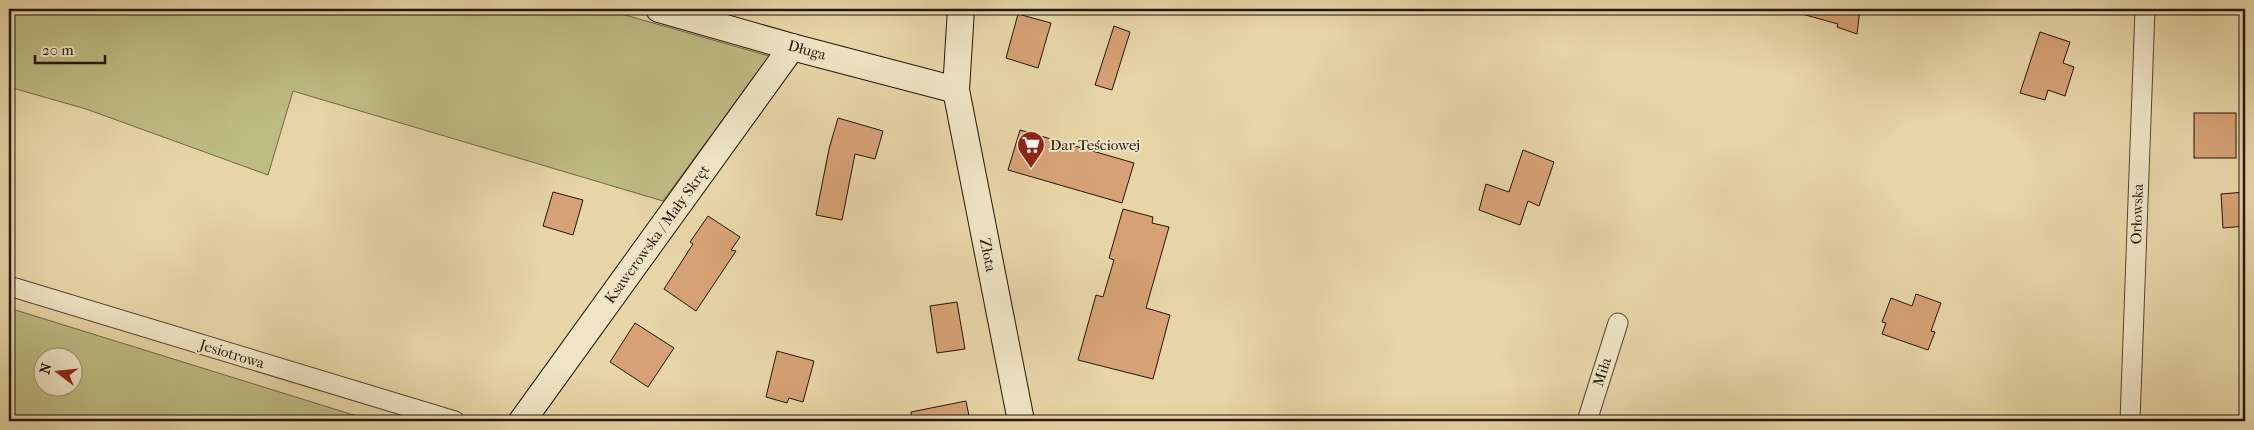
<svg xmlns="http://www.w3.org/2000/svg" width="2254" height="430" viewBox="0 0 2254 430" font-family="'IM FELL French Canon',serif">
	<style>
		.green { fill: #bdbb82; stroke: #706845; fill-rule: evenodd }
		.building { fill: #d5a175; stroke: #231608 }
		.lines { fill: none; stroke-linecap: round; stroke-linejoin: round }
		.street-casing { stroke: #544630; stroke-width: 21 }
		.secondary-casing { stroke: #231608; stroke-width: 28 }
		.street { stroke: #efe4c5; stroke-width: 19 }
		.secondary { stroke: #efe4c5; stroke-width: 26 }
		.labels { text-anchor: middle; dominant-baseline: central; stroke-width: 4; stroke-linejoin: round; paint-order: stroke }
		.street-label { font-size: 15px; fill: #231608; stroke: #efe4c5 }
		.poi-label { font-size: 15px; fill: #231608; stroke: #efe4c5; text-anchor: start }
	</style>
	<rect width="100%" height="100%" fill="#e7d5a6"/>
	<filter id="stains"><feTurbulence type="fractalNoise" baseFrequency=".004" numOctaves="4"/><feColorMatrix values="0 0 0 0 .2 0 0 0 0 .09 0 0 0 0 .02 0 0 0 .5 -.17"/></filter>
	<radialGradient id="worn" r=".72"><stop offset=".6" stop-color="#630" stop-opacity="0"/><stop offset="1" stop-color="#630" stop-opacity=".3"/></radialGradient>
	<g class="green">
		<path d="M 9,9 L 604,9 L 769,56 L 663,201 L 293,91 L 268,175 L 86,109 L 9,87 Z"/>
		<path d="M 9,308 L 373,421 L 9,421 ZM 42,358 L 72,358 L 72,388 L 42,388 Z"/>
	</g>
	<g class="building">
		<path d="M 1803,9 L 1860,9 L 1857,34 L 1837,27 L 1838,24 L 1802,14 Z"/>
		<path d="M 1018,14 L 1051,23 L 1038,68 L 1006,58 Z"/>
		<path d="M 1114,26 L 1130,32 L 1112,90 L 1095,85 Z"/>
		<path d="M 2040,32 L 2070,42 L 2063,63 L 2074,67 L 2065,96 L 2048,90 L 2045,100 L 2020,93 Z"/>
		<rect x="2194" y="113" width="42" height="45"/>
		<path d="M 838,118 L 883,131 L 875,159 L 855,154 L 842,220 L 816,215 L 829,149 Z"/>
		<path d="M 1020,130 L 1134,163 L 1122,203 L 1008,170 Z"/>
		<path d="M 1523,150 L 1554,162 L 1539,206 L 1528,201 L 1520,225 L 1479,210 L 1486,184 L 1509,192 Z"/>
		<path d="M 553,192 L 583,200 L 573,235 L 543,226 Z"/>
		<path d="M 2245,192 L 2245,226 L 2223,228 L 2221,194 Z"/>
		<path d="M 1123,209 L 1153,217 L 1152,223 L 1169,227 L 1146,308 L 1170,315 L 1153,379 L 1078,360 L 1096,295 L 1103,297 L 1114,260 L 1109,258 Z"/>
		<path d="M 708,216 L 740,237 L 731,250 L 736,251 L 696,311 L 664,289 L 693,244 L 690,242 Z"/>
		<path d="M 1916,294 L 1941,303 L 1931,331 L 1935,332 L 1928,350 L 1882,334 L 1886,323 L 1882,322 L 1891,298 L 1912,306 Z"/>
		<path d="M 957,302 L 965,349 L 937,353 L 930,306 Z"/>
		<path d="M 635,323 L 674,348 L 648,387 L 610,362 Z"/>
		<path d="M 777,351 L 814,361 L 803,402 L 789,398 L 787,403 L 766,397 Z"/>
		<path d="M 966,401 L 970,421 L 912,421 L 911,412 Z"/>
	</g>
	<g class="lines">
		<defs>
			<g id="street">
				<path d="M 9,286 L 455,421"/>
				<path d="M 1587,421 L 1618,323"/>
				<path d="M 2130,421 L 2145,9"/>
			</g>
			<g id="secondary">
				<path d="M 659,9 L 792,47 L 956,90"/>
				<path d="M 961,9 L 956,90 L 1021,421"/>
				<path d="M 522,421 L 792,47"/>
			</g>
		</defs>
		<use href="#street" class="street-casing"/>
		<use href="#secondary" class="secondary-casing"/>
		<use href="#street" class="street"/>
		<use href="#secondary" class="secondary"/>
	</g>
	<defs>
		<symbol id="supermarket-pin" viewBox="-11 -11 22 30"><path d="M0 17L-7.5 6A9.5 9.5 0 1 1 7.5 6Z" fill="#8f2418" stroke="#efe4c5"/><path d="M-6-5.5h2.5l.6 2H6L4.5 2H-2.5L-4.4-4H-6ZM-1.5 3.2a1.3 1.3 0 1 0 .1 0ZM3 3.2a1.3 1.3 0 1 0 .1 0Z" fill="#fff"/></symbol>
	</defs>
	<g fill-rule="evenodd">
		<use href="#supermarket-pin" x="1015" y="129" width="32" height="43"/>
	</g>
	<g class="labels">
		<g class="street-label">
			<text transform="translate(807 50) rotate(15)">Długa</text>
			<text transform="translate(2137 214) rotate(-88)">Orłowska</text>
			<text transform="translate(657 234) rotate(-54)">Ksawerowska / Mały Skręt</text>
			<text transform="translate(988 255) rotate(79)">Złota</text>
			<text transform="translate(232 354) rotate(17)">Jesiotrowa</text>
			<text transform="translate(1602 372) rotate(-72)">Miła</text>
		</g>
		<g class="poi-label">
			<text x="1050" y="145">Dar Teściowej</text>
		</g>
	</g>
	<rect width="2254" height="430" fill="none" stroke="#e7d5a6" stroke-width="30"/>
	<rect x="10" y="10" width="2234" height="410" fill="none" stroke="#231608" stroke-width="2.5"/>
	<rect x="15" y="15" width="2224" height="400" fill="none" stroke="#231608"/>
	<g transform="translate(58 372) rotate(286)"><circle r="24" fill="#efe4c5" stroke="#9d9279"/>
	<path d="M0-4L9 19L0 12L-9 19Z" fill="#8f2418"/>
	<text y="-8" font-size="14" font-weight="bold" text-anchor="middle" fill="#231608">N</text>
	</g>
	<path d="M35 55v8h70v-8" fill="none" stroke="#231608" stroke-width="2.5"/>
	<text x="42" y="55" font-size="15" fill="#231608" stroke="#efe4c5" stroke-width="4" paint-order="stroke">20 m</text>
	<rect width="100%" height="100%" filter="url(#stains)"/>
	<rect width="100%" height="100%" fill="url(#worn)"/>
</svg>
